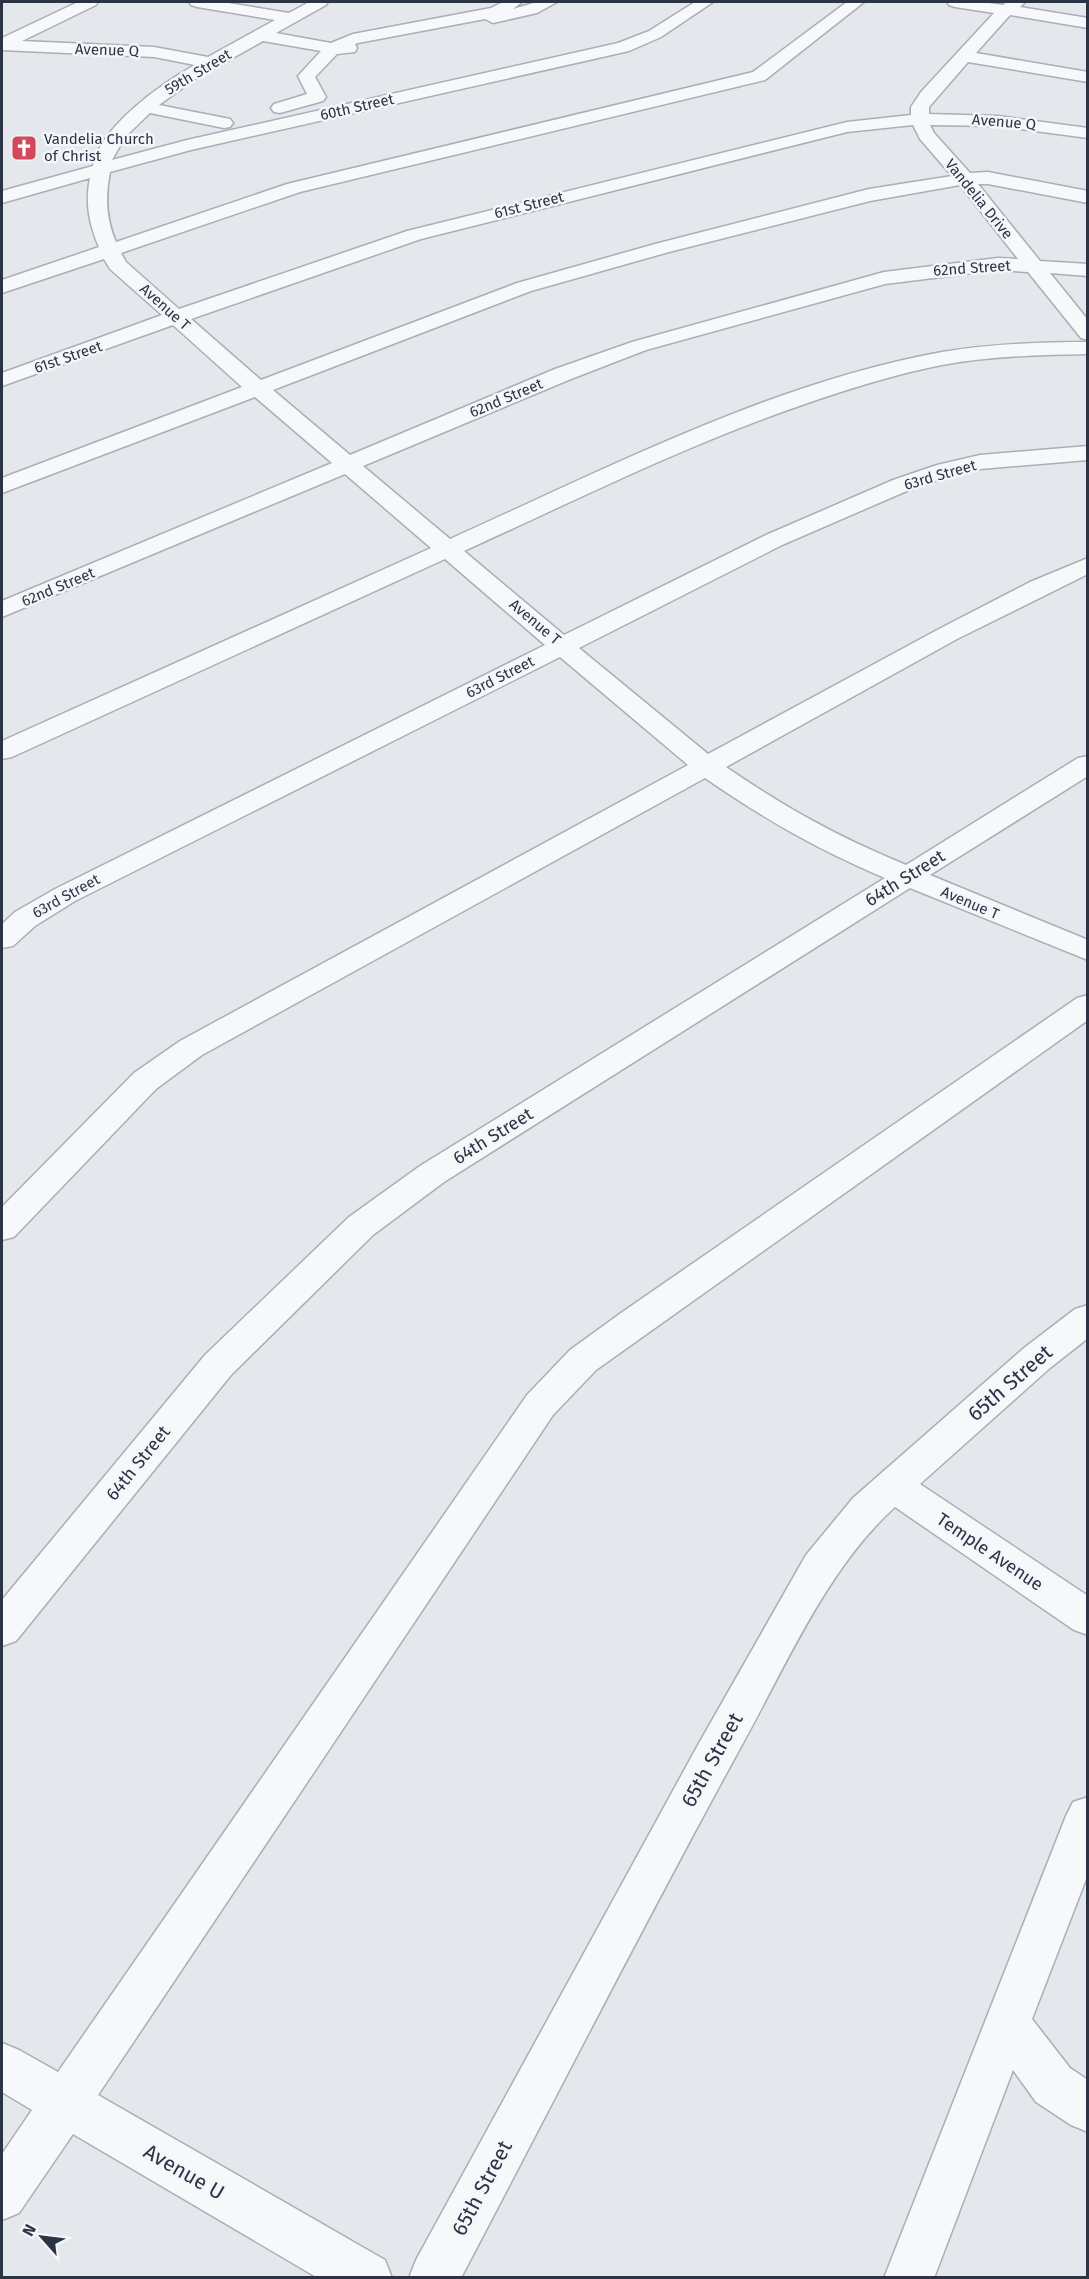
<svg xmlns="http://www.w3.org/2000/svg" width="1089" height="2279" viewBox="0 0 1089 2279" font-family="'Fira Sans',sans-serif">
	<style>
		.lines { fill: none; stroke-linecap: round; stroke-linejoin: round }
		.minor-casing { stroke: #a9aeb7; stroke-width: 3 }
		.minor { fill: #f7f8fa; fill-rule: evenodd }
		.labels { text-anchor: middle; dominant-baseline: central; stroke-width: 5; stroke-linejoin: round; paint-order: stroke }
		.far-street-label { font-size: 15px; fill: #2b3445; stroke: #f4f6f9 }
		.far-poi-label { font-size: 15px; fill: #2b3445; stroke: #f4f6f9; text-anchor: start }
		.street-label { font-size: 18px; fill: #2b3445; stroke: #f4f6f9 }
		.near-street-label { font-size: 21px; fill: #2b3445; stroke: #f4f6f9 }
	</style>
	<rect width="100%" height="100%" fill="#e4e7ec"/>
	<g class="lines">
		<defs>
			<g id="minor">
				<path d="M 78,2 L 98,2 L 96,5 L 22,41 L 154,47 L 208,57 L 275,20 L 197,7 L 191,5 L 189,2 L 222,2 L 289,13 L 309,2 L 328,2 L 326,5 L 276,33 L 331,43 L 353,34 L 491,8 L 503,2 L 522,2 L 513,9 L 537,2 L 557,2 L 537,13 L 493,23 L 485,19 L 358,43 L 355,44 L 357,48 L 355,52 L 337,54 L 315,77 L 326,97 L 323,101 L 280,113 L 274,112 L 271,108 L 274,104 L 307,94 L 298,76 L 321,51 L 263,41 L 195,79 L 159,105 L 230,119 L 233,123 L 230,127 L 224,128 L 150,113 L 125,137 L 112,160 L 187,140 L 618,43 L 649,31 L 695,2 L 713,2 L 661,37 L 629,51 L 191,150 L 110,172 C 105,197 106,219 116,242 L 287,184 L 753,72 L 847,2 L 864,2 L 765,80 L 300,192 L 121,253 L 126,262 L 179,309 L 407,231 L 847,122 L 911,115 L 911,107 L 921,92 L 994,13 L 955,7 L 949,5 L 947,2 L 982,2 L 1003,5 L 1007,2 L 1025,2 L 1020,7 L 1088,18 L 1088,28 L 1010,15 L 976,53 L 1088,72 L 1088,82 L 968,62 L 929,107 L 929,114 L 997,116 L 1088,128 L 1088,138 L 997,126 L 930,125 L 934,133 L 970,173 L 988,172 L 1088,191 L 1088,203 L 988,184 L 978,184 L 1040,261 L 1088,264 L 1088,276 L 1050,273 L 1088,320 L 1088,340 L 1081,338 L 1028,272 L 998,270 L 885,284 L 646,350 L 571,379 L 363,466 L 450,539 C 608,468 771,383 942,352 C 990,344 1039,342 1088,342 L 1088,354 C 1039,355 990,356 942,365 C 895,374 848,389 802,405 C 686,445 576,500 464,551 L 564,635 L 766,535 L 893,480 L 937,465 L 980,455 L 1088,446 L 1088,460 L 980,469 L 953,475 L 909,490 L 782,545 L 579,648 L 708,754 L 939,629 L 1030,582 L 1088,558 L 1088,574 L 957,639 L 726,767 C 786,808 838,837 906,865 L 1078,758 L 1088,756 L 1088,776 L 930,875 L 1088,940 L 1088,960 L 910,888 L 444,1182 L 373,1235 L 231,1375 L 16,1641 L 2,1646 L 2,1600 L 205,1355 L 349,1217 L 420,1166 L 885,878 C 817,849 766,820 705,778 L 202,1055 L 156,1089 L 14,1237 L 2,1240 L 2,1207 L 134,1073 L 180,1041 L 688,765 L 560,657 L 75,901 L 35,926 L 13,946 L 2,948 L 2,924 L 15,912 L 55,889 L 545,645 L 445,559 L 12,757 L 2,759 L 2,741 L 431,548 L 345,474 L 2,617 L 2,601 L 332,463 L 255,397 L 2,493 L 2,478 L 242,387 L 173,325 L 2,386 L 2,373 L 162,315 L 110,269 L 104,259 L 2,293 L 2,280 L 99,247 C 89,224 85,203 90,178 L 2,203 L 2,191 L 93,166 C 100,127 162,83 195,65 L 154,57 L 2,50 L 2,38 ZM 913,125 L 920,139 L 952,176 L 869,189 L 655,244 L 517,283 L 261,380 L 191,319 L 421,239 L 847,132 ZM 960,185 L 1018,259 L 998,258 L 884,272 L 632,342 L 555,369 L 350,455 L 273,390 L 531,291 L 669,252 L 870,201 Z"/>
				<path d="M 1088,995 L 1088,1020 L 596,1370 L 553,1415 L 98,2095 L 385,2260 L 392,2278 L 318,2278 L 73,2134 L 19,2213 L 2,2220 L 2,2154 L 32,2110 L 2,2092 L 2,2043 L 19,2050 L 58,2072 L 527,1395 L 570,1350 L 621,1313 L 1077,998 Z"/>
				<path d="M 1088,1305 L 1088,1338 L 1050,1368 L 920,1484 L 1088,1596 L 1088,1635 L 1074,1630 L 895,1507 C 828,1567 786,1665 743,1743 C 646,1920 555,2099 461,2278 L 409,2278 L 416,2260 L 698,1745 L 806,1555 L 853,1498 L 1024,1348 L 1075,1309 Z"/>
				<path d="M 1088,1797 L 1088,1874 L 1032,2019 L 1070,2068 L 1088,2080 L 1088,2132 L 1071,2125 L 1036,2102 L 1013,2070 L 934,2278 L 884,2278 L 1066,1816 L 1073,1802 Z"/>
			</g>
		</defs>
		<use href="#minor" class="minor-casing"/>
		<use href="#minor" class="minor"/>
	</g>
	<defs>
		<symbol id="church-square" viewBox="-11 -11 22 22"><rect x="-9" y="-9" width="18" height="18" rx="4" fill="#d1495b" stroke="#f4f6f9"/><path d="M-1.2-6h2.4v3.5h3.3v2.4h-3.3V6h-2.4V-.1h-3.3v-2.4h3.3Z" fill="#fff"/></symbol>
	</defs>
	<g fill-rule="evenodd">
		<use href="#church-square" x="9" y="133" width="30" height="30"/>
	</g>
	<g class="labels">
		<g class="far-street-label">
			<text transform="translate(107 50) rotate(2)">Avenue Q</text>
			<text transform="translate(198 72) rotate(-31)">59th Street</text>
			<text transform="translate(357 107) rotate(-13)">60th Street</text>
			<text transform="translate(1004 122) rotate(5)">Avenue Q</text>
			<text transform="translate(979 199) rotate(51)">Vandelia Drive</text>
			<text transform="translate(529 205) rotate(-14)">61st Street</text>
			<text transform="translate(972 268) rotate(-4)">62nd Street</text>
			<text transform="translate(165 307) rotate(42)">Avenue T</text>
			<text transform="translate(68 357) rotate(-19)">61st Street</text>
			<text transform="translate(506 398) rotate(-23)">62nd Street</text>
			<text transform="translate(940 475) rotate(-16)">63rd Street</text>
			<text transform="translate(58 587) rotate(-23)">62nd Street</text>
			<text transform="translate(535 622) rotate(40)">Avenue T</text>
			<text transform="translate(500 677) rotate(-27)">63rd Street</text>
			<text transform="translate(66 896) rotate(-29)">63rd Street</text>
			<text transform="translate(970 903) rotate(23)">Avenue T</text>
		</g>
		<g class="far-poi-label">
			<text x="44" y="139">Vandelia Church<tspan x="44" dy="17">of Christ</tspan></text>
		</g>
		<g class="street-label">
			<text transform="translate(905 878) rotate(-32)">64th Street</text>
			<text transform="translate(493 1136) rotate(-32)">64th Street</text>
			<text transform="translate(138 1463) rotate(-51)">64th Street</text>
			<text transform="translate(990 1552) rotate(34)">Temple Avenue</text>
		</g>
		<g class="near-street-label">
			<text transform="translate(1010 1383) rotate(-41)">65th Street</text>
			<text transform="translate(712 1760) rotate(-61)">65th Street</text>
			<text transform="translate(184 2172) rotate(30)">Avenue U</text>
			<text transform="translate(482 2188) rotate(-62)">65th Street</text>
		</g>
	</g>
	<rect width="1089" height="2279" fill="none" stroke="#2b3445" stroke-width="6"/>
	<g transform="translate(42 2237) rotate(298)" stroke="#f4f6f9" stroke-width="4.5" paint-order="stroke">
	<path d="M0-4.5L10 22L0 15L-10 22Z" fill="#2b3445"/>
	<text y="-9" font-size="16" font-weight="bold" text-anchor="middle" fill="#2b3445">N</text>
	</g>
</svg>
